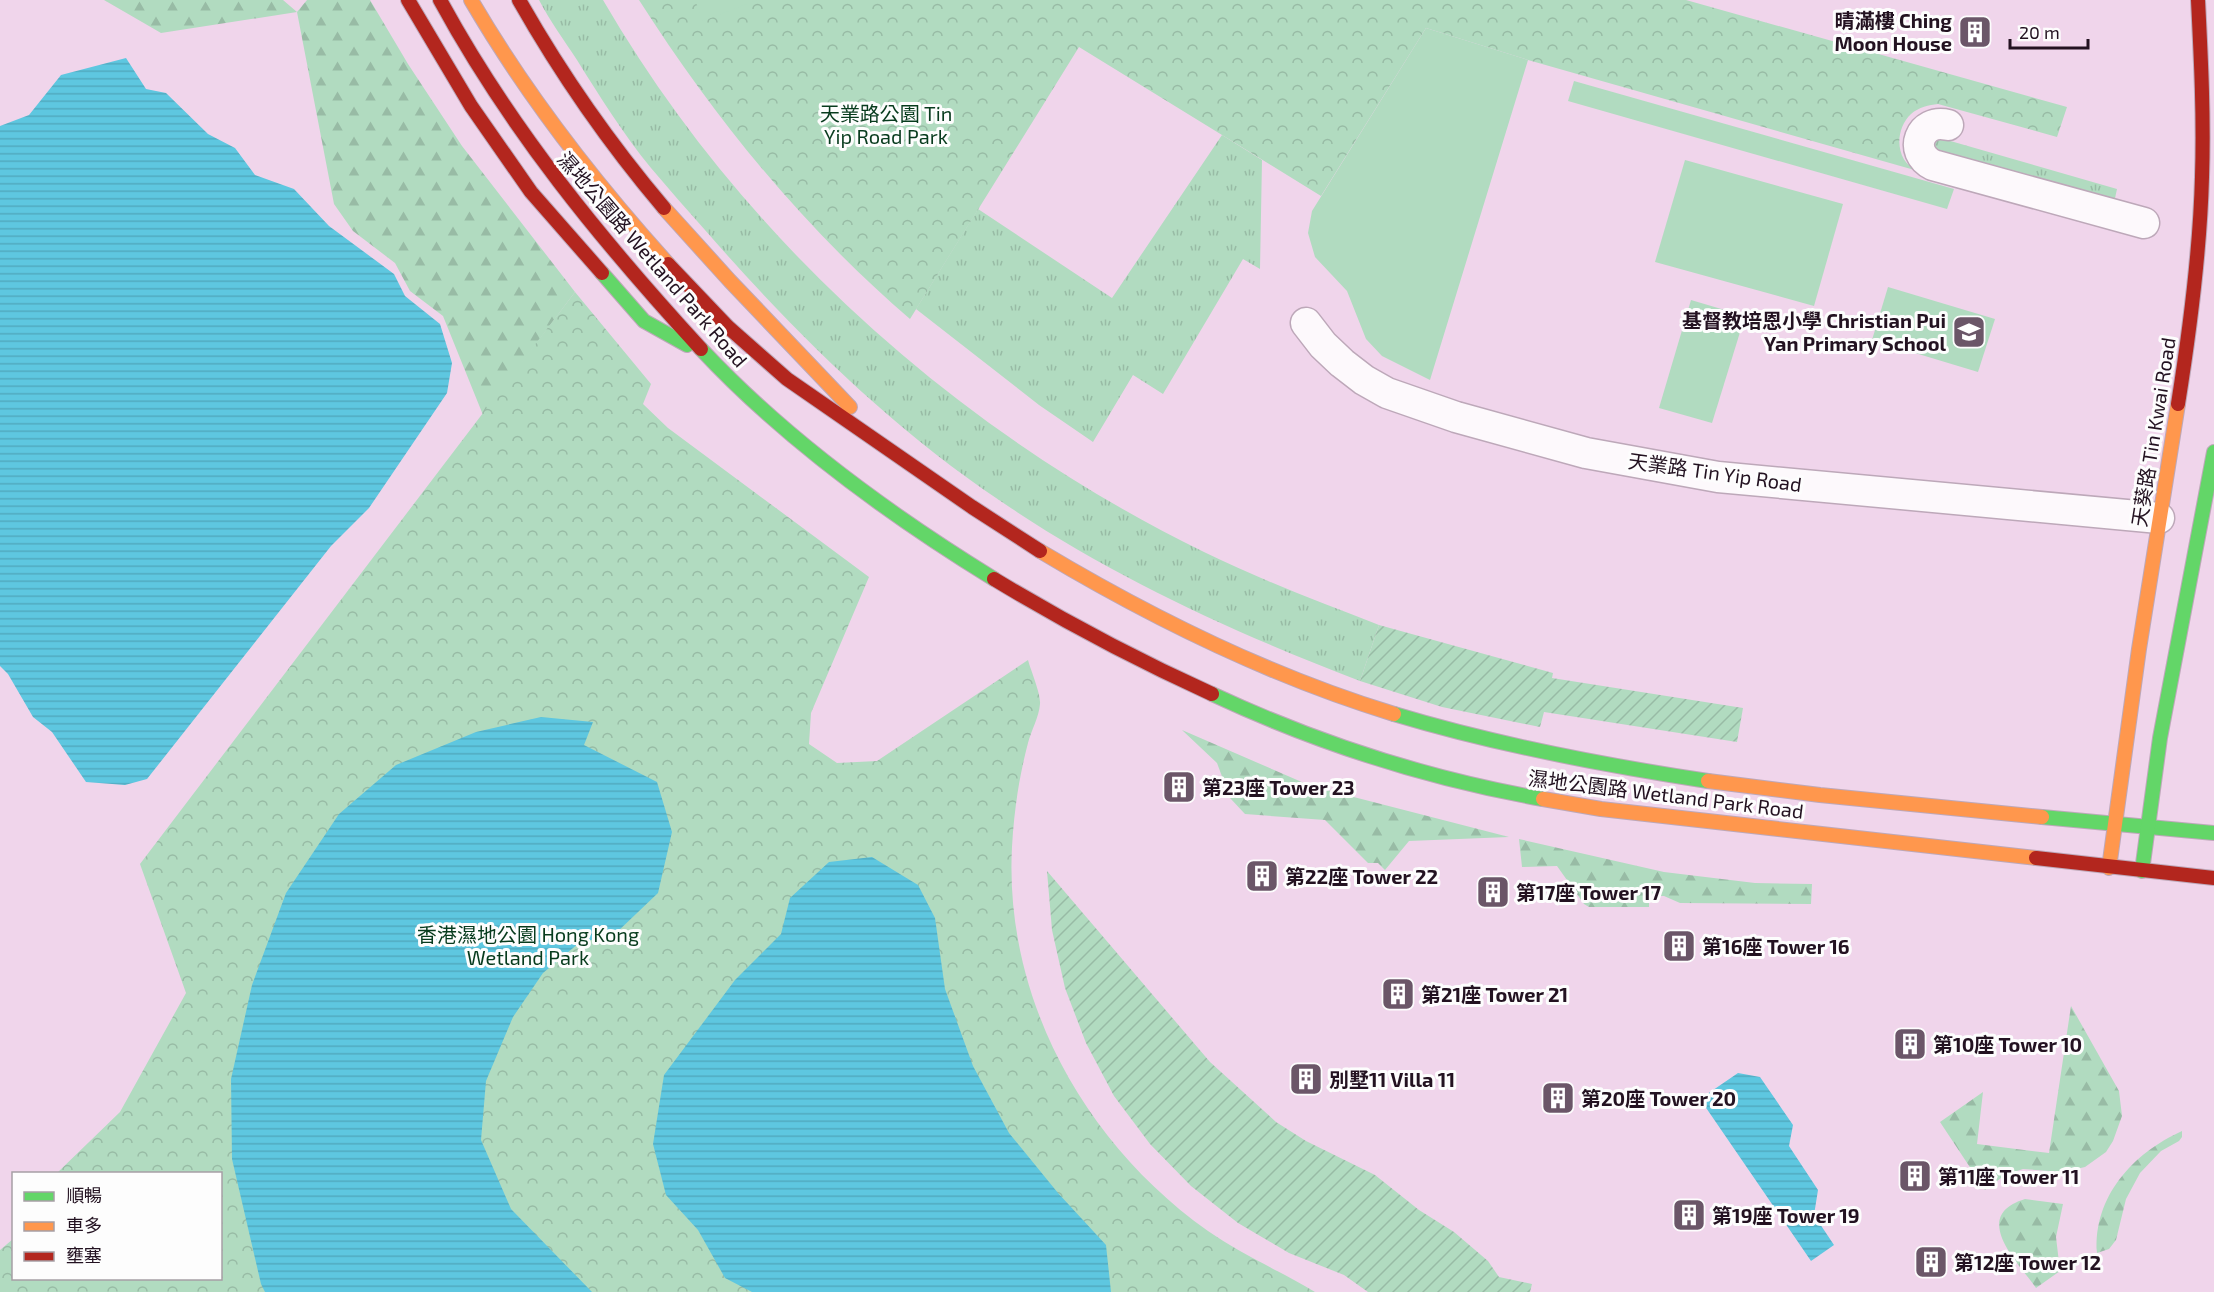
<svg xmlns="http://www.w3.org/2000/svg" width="2214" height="1292" viewBox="0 0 2214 1292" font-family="'Exo 2','Noto Sans TC',sans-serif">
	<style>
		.grass { fill: url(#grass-tufts) }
		.forest { fill: url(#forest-firs) }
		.park { fill: url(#park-crowns) }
		.garden { fill: url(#garden-furrows) }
		.pitch { fill: #b1dbc0 }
		.water { fill: url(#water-rules) }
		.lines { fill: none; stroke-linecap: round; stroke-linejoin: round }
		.street-casing { stroke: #bda8b9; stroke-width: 33 }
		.fast-casing { stroke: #bda8b9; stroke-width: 16 }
		.slow-casing { stroke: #bda8b9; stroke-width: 16 }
		.jam-casing { stroke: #bda8b9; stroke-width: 16 }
		.street { stroke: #fdf9fc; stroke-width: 30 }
		.fast { stroke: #63d668; stroke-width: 14 }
		.slow { stroke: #ff974d; stroke-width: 14 }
		.jam { stroke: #b3261e; stroke-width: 14 }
		.labels { text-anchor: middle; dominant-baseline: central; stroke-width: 6; stroke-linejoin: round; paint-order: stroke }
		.poi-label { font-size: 20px; font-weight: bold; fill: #231221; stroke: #fdfdfd; text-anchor: start }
		.park-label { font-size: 20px; fill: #073b1d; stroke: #fdfdfd }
		.street-label { font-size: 20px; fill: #231221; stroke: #fdfdfd }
	</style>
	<defs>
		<pattern id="grass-tufts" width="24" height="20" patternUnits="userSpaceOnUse" patternTransform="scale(1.5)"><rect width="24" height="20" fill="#b1dbc0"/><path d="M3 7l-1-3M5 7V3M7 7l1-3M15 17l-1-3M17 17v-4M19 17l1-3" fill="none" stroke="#98bba5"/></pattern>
		<pattern id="forest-firs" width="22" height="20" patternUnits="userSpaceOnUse" patternTransform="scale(1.5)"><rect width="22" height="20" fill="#b1dbc0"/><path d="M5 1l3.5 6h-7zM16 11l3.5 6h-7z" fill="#98bba5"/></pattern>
		<pattern id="park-crowns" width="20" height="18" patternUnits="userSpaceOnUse" patternTransform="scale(1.5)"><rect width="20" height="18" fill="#b1dbc0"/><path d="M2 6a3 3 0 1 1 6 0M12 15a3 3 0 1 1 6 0" fill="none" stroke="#98bba5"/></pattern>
		<pattern id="garden-furrows" width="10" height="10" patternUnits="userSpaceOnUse" patternTransform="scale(1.5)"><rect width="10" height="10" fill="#b1dbc0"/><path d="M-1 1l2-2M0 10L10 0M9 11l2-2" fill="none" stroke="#98bba5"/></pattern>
		<pattern id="water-rules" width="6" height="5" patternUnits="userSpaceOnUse" patternTransform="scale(1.5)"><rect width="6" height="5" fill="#5ec7e0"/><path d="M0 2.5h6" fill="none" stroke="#51aac0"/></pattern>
	</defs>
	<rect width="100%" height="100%" fill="#f0d5eb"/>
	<g class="grass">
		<path d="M 539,0 L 603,0 C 741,238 958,432 1204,552 C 1261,580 1320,602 1379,625 L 1360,681 C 1235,633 1110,576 999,500 C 889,426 792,330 705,230 C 687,210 669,189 651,168 C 624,135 600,97 577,60 C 564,40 550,21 539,0 Z"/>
		<path d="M 1222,135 L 1262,160 L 1260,269 L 1243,259 L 1163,394 L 1133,375 L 1093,442 L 1039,405 L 916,309 L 978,209 L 1112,298 Z"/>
		<path d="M 1940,138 L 2117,189 L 2114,203 L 1938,154 L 1931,144 Z"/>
	</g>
	<g class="forest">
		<path d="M 104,0 L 283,0 L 297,12 L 307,0 L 370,0 L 408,64 L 462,146 L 575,292 L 483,415 L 443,316 L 410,291 L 395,263 L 353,231 L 334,204 L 297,12 L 161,33 Z"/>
		<path d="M 1182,730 L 1311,786 L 1509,837 L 1409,841 L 1385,870 L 1378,863 L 1368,863 L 1325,820 L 1245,814 L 1230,798 L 1217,763 Z"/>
		<path d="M 1519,839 L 1664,872 L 1755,883 L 1812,884 L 1811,904 L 1680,903 L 1664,896 L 1649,896 L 1649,907 L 1589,907 L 1584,904 L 1557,866 L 1522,867 Z"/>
		<path d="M 2071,1006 L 2119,1091 L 2122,1116 L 2113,1141 L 2106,1152 L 2085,1167 L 2063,1172 L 2023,1169 L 2005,1175 L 1985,1190 L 1940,1122 L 1983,1092 L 1977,1144 L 2049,1153 Z"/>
		<path d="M 2182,1131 L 2182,1137 L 2179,1141 L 2161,1151 L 2140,1173 L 2126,1199 L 2116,1240 L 2109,1249 L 2097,1253 C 2093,1197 2133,1153 2182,1131 Z"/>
		<path d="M 2025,1199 L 2063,1204 L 2056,1237 L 2060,1271 L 2036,1288 C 2017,1261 1970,1216 2025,1199 Z"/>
	</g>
	<g class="park">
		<path d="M 639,0 L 1686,0 L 2067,107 L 2057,137 L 1938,104 C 1929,105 1919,107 1911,114 C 1894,130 1895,162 1918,171 L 1528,60 L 1426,28 L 1321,196 L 1079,47 L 910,319 C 803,227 715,119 639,0 Z"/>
		<path d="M 575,292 L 651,384 L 643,404 L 668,428 L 869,577 L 811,713 L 809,744 L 837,763 L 877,761 L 1028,660 C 1031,671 1041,694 1040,704 C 1039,717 1031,731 1028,743 C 1019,777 1014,811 1012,847 C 1004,999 1085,1144 1208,1231 C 1241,1254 1280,1271 1315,1292 L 0,1292 L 0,1250 L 13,1239 L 14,1278 L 220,1278 L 220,1174 L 57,1173 L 120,1112 L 186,993 L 140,864 Z"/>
	</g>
	<g class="garden">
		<path d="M 1379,625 L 1553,673 L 1552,678 L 1743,708 L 1737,742 L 1544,712 L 1540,727 L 1442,707 L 1360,681 Z"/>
		<path d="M 1047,871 L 1210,1062 L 1276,1122 L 1306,1141 L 1375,1175 L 1419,1210 L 1454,1232 L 1488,1261 L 1499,1277 L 1532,1284 L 1530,1292 L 1368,1292 L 1344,1275 L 1289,1253 L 1238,1223 L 1191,1186 L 1150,1144 L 1114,1096 L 1086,1043 L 1065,988 L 1052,930 Z"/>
	</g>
	<g class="pitch">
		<path d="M 695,0 L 757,0 L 703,21 Z"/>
		<path d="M 1426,28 L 1528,60 L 1430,380 L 1382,356 L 1366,339 L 1347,291 L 1315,257 L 1308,233 L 1312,211 Z"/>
		<path d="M 1574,81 L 1954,189 L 1947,209 L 1568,101 Z"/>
		<path d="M 1685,160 L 1843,204 L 1814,306 L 1655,262 Z"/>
		<path d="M 1888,287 L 1995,319 L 1978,372 L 1872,340 Z"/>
		<path d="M 1691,300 L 1745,316 L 1712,423 L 1659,408 Z"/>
	</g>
	<g class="water">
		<path d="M 126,58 L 146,89 L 166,93 L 208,134 L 235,148 L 255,175 L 294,189 L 329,226 L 394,274 L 405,296 L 440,324 L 452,363 L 447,393 L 369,508 L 331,546 L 147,779 L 125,785 L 86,782 L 52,732 L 33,717 L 8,674 L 0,666 L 0,126 L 29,115 L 61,75 Z"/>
		<path d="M 541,717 L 593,722 L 584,745 L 657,782 L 672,832 L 658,893 L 615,934 L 579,943 L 543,973 L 513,1017 L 486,1081 L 481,1140 L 511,1209 L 592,1292 L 265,1292 L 261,1284 L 232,1159 L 231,1079 L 252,985 L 286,893 L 339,814 L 396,765 L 476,732 Z"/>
		<path d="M 872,857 L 918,885 L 935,918 L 945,989 L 973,1066 L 1009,1133 L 1058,1193 L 1106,1245 L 1111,1292 L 752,1292 L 725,1278 L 698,1230 L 666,1195 L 653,1144 L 664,1075 L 735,980 L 781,934 L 790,898 L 829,862 Z"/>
		<path d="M 1738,1073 L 1760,1077 L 1793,1125 L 1789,1146 L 1818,1190 L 1814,1215 L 1834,1245 L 1811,1261 L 1700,1099 Z"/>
	</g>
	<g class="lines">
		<defs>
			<g id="street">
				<path d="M 1948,125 C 1920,118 1907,152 1933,165 L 2144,223"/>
				<path d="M 1306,323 L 1323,345 L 1342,363 L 1364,380 L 1387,393 L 1456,417 L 1586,453 L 1718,477 L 2159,518"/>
			</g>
			<g id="fast">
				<path d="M 602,273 L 644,321 L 687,345"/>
				<path d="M 701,349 C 784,438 890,515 994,579"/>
				<path d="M 1212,694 C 1317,743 1429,779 1543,799"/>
				<path d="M 1394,714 C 1497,745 1602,765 1708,781"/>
				<path d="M 2042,817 L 2214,833"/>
				<path d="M 2142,871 L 2160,738 L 2214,452"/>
			</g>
			<g id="slow">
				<path d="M 471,0 C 527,96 594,182 668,264"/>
				<path d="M 664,208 L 730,281 L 850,407"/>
				<path d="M 1040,551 C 1152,618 1269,676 1394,714"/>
				<path d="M 1708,781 L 1820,795 L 2042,817"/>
				<path d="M 1543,799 L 1601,809 L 2036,858"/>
				<path d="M 2109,868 L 2139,649 L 2178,404"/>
			</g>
			<g id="jam">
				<path d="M 408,0 L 471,106 L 531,192 L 602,273"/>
				<path d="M 440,0 C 510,129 602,241 701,349"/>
				<path d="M 519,0 C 561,74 609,143 664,208"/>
				<path d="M 668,264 L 728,327 L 787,379 L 972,507 L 1040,551"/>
				<path d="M 2178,404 C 2190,329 2200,253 2202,177 C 2204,118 2201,59 2198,0"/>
				<path d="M 994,579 C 1065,622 1137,660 1212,694"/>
				<path d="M 2036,858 L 2214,878"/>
			</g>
		</defs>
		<use href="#street" class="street-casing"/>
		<use href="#fast" class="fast-casing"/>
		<use href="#slow" class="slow-casing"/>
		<use href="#jam" class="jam-casing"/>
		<use href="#street" class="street"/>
		<use href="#fast" class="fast"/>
		<use href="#slow" class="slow"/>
		<use href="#jam" class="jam"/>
	</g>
	<defs>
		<symbol id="building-square" viewBox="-11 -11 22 22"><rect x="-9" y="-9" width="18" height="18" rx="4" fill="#6b5668" stroke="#fdfdfd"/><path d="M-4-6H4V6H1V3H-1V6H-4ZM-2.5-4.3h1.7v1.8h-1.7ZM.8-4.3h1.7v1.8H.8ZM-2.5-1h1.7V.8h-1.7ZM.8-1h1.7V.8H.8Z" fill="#fff"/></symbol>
		<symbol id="school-square" viewBox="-11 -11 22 22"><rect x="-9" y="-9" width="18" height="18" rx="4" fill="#6b5668" stroke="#fdfdfd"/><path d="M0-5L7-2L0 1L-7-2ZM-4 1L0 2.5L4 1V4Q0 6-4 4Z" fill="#fff"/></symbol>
	</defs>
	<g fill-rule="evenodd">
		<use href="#building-square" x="1956" y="13" width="38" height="38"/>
		<use href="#school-square" x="1950" y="313" width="38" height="38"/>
		<use href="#building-square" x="1160" y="768" width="38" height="38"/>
		<use href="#building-square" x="1243" y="857" width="38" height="38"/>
		<use href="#building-square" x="1474" y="873" width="38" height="38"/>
		<use href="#building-square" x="1660" y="927" width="38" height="38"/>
		<use href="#building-square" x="1379" y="975" width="38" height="38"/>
		<use href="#building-square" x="1891" y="1025" width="38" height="38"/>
		<use href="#building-square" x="1287" y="1060" width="38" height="38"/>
		<use href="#building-square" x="1539" y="1079" width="38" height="38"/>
		<use href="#building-square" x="1896" y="1157" width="38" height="38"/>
		<use href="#building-square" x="1670" y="1196" width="38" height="38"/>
		<use href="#building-square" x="1912" y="1243" width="38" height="38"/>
	</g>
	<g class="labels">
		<g class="poi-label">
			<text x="1952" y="20" text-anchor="end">晴滿樓 Ching<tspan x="1952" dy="23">Moon House</tspan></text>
			<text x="1946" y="320" text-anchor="end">基督教培恩小學 Christian Pui<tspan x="1946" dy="23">Yan Primary School</tspan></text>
			<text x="1202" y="787">第23座 Tower 23</text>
			<text x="1285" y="876">第22座 Tower 22</text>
			<text x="1516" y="892">第17座 Tower 17</text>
			<text x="1702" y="946">第16座 Tower 16</text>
			<text x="1421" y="994">第21座 Tower 21</text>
			<text x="1933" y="1044">第10座 Tower 10</text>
			<text x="1329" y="1079">別墅11 Villa 11</text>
			<text x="1581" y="1098">第20座 Tower 20</text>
			<text x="1938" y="1176">第11座 Tower 11</text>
			<text x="1712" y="1215">第19座 Tower 19</text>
			<text x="1954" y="1262">第12座 Tower 12</text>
		</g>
		<g class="park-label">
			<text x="886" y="113">天業路公園 Tin<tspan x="886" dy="23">Yip Road Park</tspan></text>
			<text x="528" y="934">香港濕地公園 Hong Kong<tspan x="528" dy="23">Wetland Park</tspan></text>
		</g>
		<g class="street-label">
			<text transform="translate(653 259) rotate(49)">濕地公園路 Wetland Park Road</text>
			<text transform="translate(2153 432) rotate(-81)">天葵路 Tin Kwai Road</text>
			<text transform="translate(1715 472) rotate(8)">天業路 Tin Yip Road</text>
			<text transform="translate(1666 794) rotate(7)">濕地公園路 Wetland Park Road</text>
		</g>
	</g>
	<rect x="12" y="1172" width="210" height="108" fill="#fdfdfd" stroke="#a69fa5" stroke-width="1.5"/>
	<rect x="24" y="1192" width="30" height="9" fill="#63d668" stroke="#a69fa5" stroke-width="1.5"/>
	<text x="66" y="1202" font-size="18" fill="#231221">順暢</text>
	<rect x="24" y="1222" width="30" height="9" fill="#ff974d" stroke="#a69fa5" stroke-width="1.5"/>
	<text x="66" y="1232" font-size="18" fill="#231221">車多</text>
	<rect x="24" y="1252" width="30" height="9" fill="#b3261e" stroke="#a69fa5" stroke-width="1.5"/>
	<text x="66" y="1262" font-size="18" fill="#231221">壅塞</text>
	<path d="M2010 39v9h78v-9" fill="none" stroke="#231221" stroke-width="3"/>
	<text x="2019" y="39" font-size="18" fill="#231221" stroke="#fdfdfd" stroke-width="4.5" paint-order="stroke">20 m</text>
</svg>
